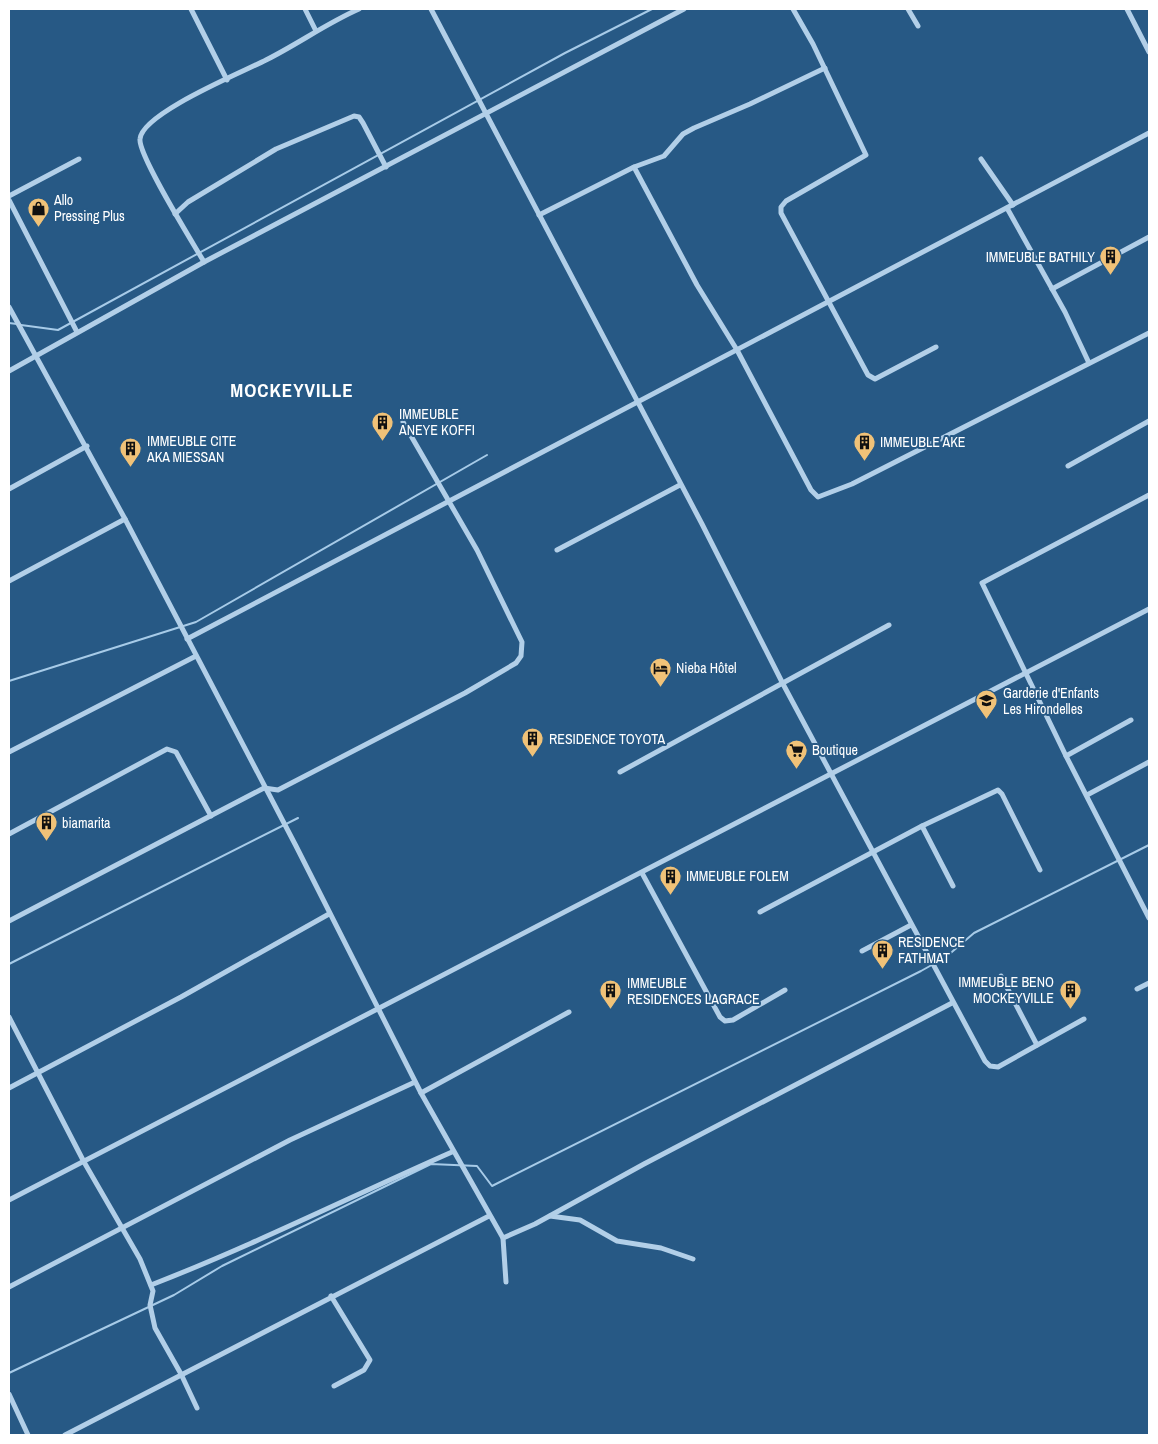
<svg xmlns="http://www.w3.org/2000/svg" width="1158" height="1444" viewBox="0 0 1158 1444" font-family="'Archivo Narrow',sans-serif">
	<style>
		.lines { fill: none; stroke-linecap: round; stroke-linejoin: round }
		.stream { stroke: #a7cbe8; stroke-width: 2 }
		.minor { stroke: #b2cfe8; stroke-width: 5 }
		.labels { text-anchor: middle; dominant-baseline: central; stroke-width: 4; stroke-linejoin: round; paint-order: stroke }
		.poi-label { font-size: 14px; fill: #fff; stroke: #275985; text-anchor: start }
		.district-label { font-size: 19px; font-weight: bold; letter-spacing: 1px; fill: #fff; stroke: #275985 }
	</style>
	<rect width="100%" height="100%" fill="#275985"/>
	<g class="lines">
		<g class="stream">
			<path d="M 9,323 L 17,324"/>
			<path d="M 21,325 L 58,330 L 565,53 L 652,9"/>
			<path d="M 9,681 L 196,622 L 487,455"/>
			<path d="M 9,964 L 298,818"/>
			<path d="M 9,1373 L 174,1295 L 222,1266 L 431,1164 L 477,1166 L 492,1186 L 921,971 L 946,957 L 974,933 L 1149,845"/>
		</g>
		<g class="minor">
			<path d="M 191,9 L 227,80"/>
			<path d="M 305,9 L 316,31"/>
			<path d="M 431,9 L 702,524 L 783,684 L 985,1061 L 990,1066 L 998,1067 L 1084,1019"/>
			<path d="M 793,9 L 813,44 L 866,155 L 786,201 L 781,207 L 781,213 L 868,375 L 875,379 L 936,347"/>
			<path d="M 908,9 L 918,26"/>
			<path d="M 1127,9 L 1149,52"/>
			<path d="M 981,159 L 1013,205"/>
			<path d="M 634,167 L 664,156 L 683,134 L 694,128 L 750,104 L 825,68"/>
			<path d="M 9,196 L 79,159"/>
			<path d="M 9,200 L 77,332"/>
			<path d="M 1007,208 L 1065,312 L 1089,363"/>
			<path d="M 175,214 L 188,202 L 276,149 L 354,116 L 359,117 L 363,123 L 386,167"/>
			<path d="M 539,215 L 634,167 L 697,285 L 737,350 L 811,490 L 818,497 L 852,484 L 1149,333"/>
			<path d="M 204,262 C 193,243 138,155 140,139 C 142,113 243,72 266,60 C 298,44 327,23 359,9"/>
			<path d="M 1052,289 L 1149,237"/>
			<path d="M 9,307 L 125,519 L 296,846 L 421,1093 L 503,1238 L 506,1282"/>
			<path d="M 9,371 L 204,262 L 684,9"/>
			<path d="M 1068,466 L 1149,421"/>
			<path d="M 9,489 L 87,446"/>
			<path d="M 1149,495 L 982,583 L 1066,756 L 1149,918"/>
			<path d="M 557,550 L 680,485"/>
			<path d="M 9,581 L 125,519"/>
			<path d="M 187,639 L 1149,133"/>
			<path d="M 9,752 L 196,656"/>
			<path d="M 1066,756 L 1131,720"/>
			<path d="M 620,772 L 889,625"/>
			<path d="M 1087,795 L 1149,762"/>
			<path d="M 922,826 L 953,886"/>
			<path d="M 9,834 L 167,749 L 176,752 L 211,816"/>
			<path d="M 642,873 L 720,1017 L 725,1021 L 733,1020 L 785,990"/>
			<path d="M 760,912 L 922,826 L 998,790 L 1002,794 L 1040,870"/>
			<path d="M 9,921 L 264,788 L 278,790 L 465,693 L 516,663 L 521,656 L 522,642 L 477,550 L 403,422"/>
			<path d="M 862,951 L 911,925"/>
			<path d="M 1001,976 L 1037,1045"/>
			<path d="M 1137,989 L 1149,983"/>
			<path d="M 9,1017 L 84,1162 L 140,1259 L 153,1291 L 150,1305 L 155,1328 L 181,1374 L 197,1408"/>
			<path d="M 9,1088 L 181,997 L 329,914"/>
			<path d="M 421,1093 L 569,1012"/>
			<path d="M 9,1200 L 1149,609"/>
			<path d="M 550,1216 L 580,1220 L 617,1241 L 661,1248 L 693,1259"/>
			<path d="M 503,1238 L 535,1224 L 644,1164 L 952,1003"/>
			<path d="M 151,1285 C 254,1245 352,1196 452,1152"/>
			<path d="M 9,1287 L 290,1140 L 415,1082"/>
			<path d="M 331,1296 L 370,1360 L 364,1370 L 334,1386"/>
			<path d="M 9,1394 L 28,1435"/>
			<path d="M 65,1435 L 489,1216"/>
		</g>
	</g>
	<defs>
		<symbol id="shop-pin" viewBox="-11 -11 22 30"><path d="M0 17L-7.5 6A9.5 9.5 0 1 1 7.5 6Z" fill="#f0c278" stroke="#275985"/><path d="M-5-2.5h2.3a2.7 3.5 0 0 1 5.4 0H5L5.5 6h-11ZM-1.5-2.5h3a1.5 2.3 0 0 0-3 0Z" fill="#111"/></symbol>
		<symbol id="building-pin" viewBox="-11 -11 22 30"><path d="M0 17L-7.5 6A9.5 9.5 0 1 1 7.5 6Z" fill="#f0c278" stroke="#275985"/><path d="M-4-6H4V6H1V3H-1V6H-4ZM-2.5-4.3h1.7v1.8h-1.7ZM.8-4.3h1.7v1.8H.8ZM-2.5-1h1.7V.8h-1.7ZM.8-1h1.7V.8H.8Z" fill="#111"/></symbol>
		<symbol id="hotel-pin" viewBox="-11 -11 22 30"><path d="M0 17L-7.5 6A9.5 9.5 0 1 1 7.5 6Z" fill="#f0c278" stroke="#275985"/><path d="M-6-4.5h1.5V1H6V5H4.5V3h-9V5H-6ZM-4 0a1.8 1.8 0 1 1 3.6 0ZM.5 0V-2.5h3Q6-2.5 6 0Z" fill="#111"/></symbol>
		<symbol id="school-pin" viewBox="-11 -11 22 30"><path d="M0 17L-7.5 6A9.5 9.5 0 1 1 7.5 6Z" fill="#f0c278" stroke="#275985"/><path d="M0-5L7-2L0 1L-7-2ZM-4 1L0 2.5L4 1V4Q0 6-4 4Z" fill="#111"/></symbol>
		<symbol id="supermarket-pin" viewBox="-11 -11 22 30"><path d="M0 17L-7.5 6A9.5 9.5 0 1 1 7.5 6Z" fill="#f0c278" stroke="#275985"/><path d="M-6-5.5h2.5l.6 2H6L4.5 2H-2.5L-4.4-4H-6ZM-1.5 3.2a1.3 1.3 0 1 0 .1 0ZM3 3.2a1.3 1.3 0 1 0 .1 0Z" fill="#111"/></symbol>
	</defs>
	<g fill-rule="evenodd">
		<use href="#shop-pin" x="26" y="196" width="25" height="34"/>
		<use href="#building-pin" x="1098" y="244" width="25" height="34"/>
		<use href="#building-pin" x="370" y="410" width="25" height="34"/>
		<use href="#building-pin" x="852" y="430" width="25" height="34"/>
		<use href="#building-pin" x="118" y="436" width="25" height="34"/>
		<use href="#hotel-pin" x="648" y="656" width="25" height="34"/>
		<use href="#school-pin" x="974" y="688" width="25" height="34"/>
		<use href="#building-pin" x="520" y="726" width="25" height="34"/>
		<use href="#supermarket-pin" x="784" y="738" width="25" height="34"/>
		<use href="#building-pin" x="34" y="810" width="25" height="34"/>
		<use href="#building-pin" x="658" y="864" width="25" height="34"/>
		<use href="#building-pin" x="870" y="938" width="25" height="34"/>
		<use href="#building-pin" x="1058" y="978" width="25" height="34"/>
		<use href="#building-pin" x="598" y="978" width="25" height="34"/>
	</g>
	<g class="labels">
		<g class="poi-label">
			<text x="54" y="200">Allo<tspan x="54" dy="16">Pressing Plus</tspan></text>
			<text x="1095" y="257" text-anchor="end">IMMEUBLE BATHILY</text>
			<text x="399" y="414">IMMEUBLE<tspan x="399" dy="16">ANEYE KOFFI</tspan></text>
			<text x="147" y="441">IMMEUBLE CITE<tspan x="147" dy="16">AKA MIESSAN</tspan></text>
			<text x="880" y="442">IMMEUBLE AKE</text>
			<text x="676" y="668">Nieba Hôtel</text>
			<text x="1003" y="693">Garderie d'Enfants<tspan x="1003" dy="16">Les Hirondelles</tspan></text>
			<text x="549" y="739">RESIDENCE TOYOTA</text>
			<text x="812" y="750">Boutique</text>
			<text x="62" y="823">biamarita</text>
			<text x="686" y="876">IMMEUBLE FOLEM</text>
			<text x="898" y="942">RESIDENCE<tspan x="898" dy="16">FATHMAT</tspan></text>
			<text x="1054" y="982" text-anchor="end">IMMEUBLE BENO<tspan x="1054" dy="16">MOCKEYVILLE</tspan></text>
			<text x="627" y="983">IMMEUBLE<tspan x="627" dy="16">RESIDENCES LAGRACE</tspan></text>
		</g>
		<g class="district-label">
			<text x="292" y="390">MOCKEYVILLE</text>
		</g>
	</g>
	<rect width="1158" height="1444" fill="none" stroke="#ffffff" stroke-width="20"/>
</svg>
